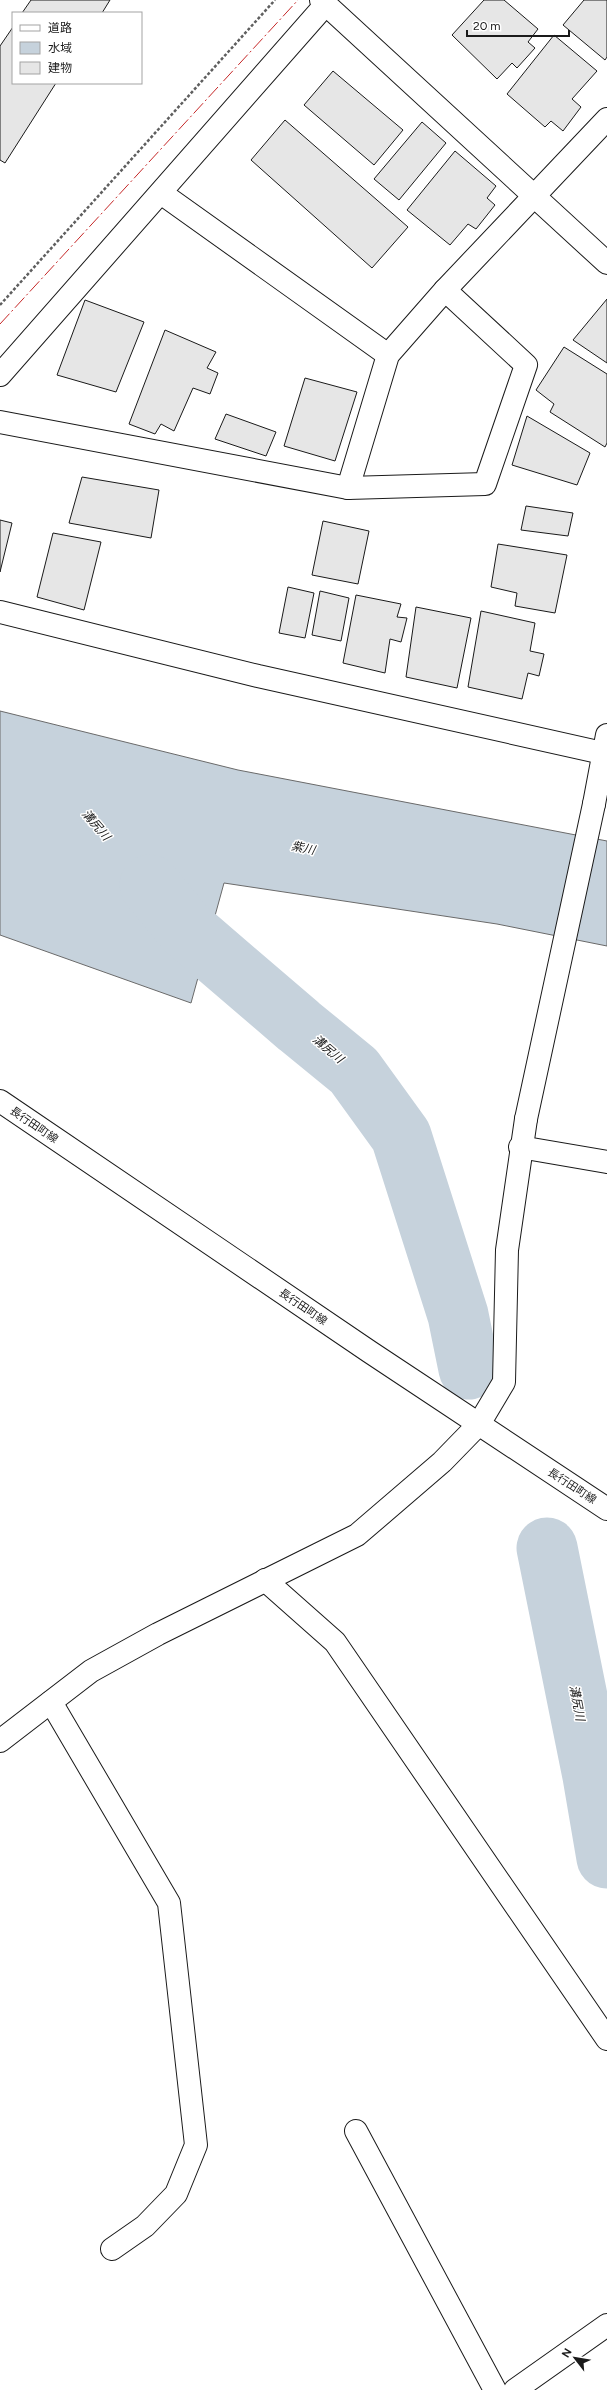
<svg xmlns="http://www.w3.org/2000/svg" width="607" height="2390" viewBox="0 0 607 2390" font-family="Figtree,'Noto Sans JP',sans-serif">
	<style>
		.water { fill: #c6d2dc; stroke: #6a6a6a }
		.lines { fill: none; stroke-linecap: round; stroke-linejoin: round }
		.river { stroke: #c6d2dc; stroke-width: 61 }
		.building { fill: #e6e6e6; stroke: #1a1a1a }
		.street-casing { stroke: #1a1a1a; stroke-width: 24 }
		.secondary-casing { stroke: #1a1a1a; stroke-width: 24 }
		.primary-casing { stroke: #1a1a1a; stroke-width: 24 }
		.path { stroke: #5f5f5f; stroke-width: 2.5; stroke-dasharray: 3 2; stroke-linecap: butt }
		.street { stroke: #fff; stroke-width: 22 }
		.secondary { stroke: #fff; stroke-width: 22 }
		.primary { stroke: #fff; stroke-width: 22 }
		.power { stroke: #c62828; stroke-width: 1; stroke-dasharray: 14 3 2 3; stroke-linecap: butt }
		.labels { text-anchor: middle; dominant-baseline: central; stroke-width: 3; stroke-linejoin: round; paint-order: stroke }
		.street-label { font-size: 11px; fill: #1a1a1a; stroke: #fff }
		.water-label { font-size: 12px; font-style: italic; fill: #1a1a1a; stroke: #fff }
	</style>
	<rect width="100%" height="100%" fill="#fff"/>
	<path class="water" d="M 0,711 L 238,770 L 607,841 L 607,946 L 497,924 L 224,883 L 191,1003 L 0,935 Z"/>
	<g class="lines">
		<g class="river">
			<path d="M 150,885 L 186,929 L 299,1026 L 354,1071 L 401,1136 L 458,1315 L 469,1369"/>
			<path d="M 547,1548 L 593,1776 L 607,1858"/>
		</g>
	</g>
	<g class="building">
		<path d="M 31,0 L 110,0 L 102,13 L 22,13 Z"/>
		<path d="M 484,0 L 504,0 L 538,29 L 528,42 L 535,48 L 517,68 L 512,63 L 497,79 L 452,35 Z"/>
		<path d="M 584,0 L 607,0 L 607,57 L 605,60 L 563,25 Z"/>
		<path d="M 13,27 L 13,83 L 56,83 L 5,163 L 0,160 L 0,46 Z"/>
		<path d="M 554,35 L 597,71 L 572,99 L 581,107 L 563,131 L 551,121 L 545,127 L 507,94 Z"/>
		<path d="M 333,71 L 403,130 L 374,165 L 304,105 Z"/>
		<path d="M 285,120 L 408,227 L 372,268 L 251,160 Z"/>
		<path d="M 422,122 L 446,143 L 399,200 L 374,179 Z"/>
		<path d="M 455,151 L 496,186 L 487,198 L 495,205 L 476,229 L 468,224 L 450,245 L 407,210 Z"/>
		<path d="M 607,299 L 607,363 L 573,340 Z"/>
		<path d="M 85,300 L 144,322 L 116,392 L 57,375 Z"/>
		<path d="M 165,330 L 216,352 L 207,368 L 218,373 L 210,394 L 193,388 L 174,431 L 161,424 L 155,434 L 129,424 Z"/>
		<path d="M 564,347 L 607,374 L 607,443 L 605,447 L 550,412 L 554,404 L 536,390 Z"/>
		<path d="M 305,378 L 357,392 L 335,461 L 284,446 Z"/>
		<path d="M 226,414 L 276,432 L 266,456 L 215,439 Z"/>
		<path d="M 527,416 L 590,453 L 577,485 L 512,465 Z"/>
		<path d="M 82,477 L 159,490 L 151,538 L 69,523 Z"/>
		<path d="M 526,506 L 573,513 L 568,536 L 521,530 Z"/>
		<path d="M 0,520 L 12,523 L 0,572 Z"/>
		<path d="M 323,521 L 369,531 L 358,584 L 312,575 Z"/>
		<path d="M 53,533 L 101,542 L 84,610 L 37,597 Z"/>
		<path d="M 498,544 L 567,555 L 555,613 L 515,606 L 517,593 L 491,587 Z"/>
		<path d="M 288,587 L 314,593 L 305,638 L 279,633 Z"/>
		<path d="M 320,591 L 349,598 L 341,641 L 312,635 Z"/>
		<path d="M 356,595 L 401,604 L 397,617 L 407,618 L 401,642 L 390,639 L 385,673 L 343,663 Z"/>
		<path d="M 416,607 L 471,618 L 457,688 L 406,677 Z"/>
		<path d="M 481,611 L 535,623 L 530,651 L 544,654 L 539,676 L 528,673 L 522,699 L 468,687 Z"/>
	</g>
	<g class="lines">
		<defs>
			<g id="street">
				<path d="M 321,0 L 607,263"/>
				<path d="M 161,193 L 388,355"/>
				<path d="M 0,375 L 326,4"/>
				<path d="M 0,422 L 348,488 L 485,484 L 526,365 L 445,290"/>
				<path d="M 348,488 L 388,355 L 445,290 L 607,119"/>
				<path d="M 0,612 L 258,676 L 607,754"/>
				<path d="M 526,1119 L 594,804"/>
				<path d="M 520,1147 L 607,1162"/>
				<path d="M 265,1580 L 335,1642 L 607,2039"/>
				<path d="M 51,1702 L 169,1903 L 196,2145 L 176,2194 L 145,2226 L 112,2249"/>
				<path d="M 0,1741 L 91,1671 L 158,1634 L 357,1535 L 442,1462 L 479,1424"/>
				<path d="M 356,2131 L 495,2390"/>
				<path d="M 515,2390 L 607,2325"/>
			</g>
			<g id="secondary">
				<path d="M 594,804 L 607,735"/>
				<path d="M 479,1424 L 504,1382 L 507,1250 L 526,1119"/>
			</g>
			<path id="primary" d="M 0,1101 L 370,1352 L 607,1509"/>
		</defs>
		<use href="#street" class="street-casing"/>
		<use href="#secondary" class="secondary-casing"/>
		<use href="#primary" class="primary-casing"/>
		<path class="path" d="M 0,305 L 275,0"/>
		<use href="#street" class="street"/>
		<use href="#secondary" class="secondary"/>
		<use href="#primary" class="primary"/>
		<path class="power" d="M 0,324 L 298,0"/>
	</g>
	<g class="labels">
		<g class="street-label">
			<text transform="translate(34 1125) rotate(34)">長行田町線</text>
			<text transform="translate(303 1307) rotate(34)">長行田町線</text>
			<text transform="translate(572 1486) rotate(33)">長行田町線</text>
		</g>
		<g class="water-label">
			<text transform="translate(96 825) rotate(49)">溝尻川</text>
			<text transform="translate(303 848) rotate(12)">紫川</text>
			<text transform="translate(328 1049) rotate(40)">溝尻川</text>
			<text transform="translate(577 1703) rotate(79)">溝尻川</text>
		</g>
	</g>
	<rect x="12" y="12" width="130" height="72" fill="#ffffff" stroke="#a3a3a3"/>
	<rect x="20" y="25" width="20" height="6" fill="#ffffff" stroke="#a3a3a3"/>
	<text x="48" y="32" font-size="12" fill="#1a1a1a">道路</text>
	<rect x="20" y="42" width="20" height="12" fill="#c6d2dc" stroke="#a3a3a3"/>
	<text x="48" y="52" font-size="12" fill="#1a1a1a">水域</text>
	<rect x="20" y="62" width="20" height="12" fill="#e6e6e6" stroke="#a3a3a3"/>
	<text x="48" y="72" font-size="12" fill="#1a1a1a">建物</text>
	<g transform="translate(575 2358) rotate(301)" stroke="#ffffff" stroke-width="3" paint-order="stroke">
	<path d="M0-3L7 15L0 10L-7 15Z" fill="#1a1a1a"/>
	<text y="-6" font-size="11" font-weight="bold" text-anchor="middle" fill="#1a1a1a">N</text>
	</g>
	<path d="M467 30v6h102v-6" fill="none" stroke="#1a1a1a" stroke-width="2"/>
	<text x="473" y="30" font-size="12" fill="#1a1a1a" stroke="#ffffff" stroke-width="3" paint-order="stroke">20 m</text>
</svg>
